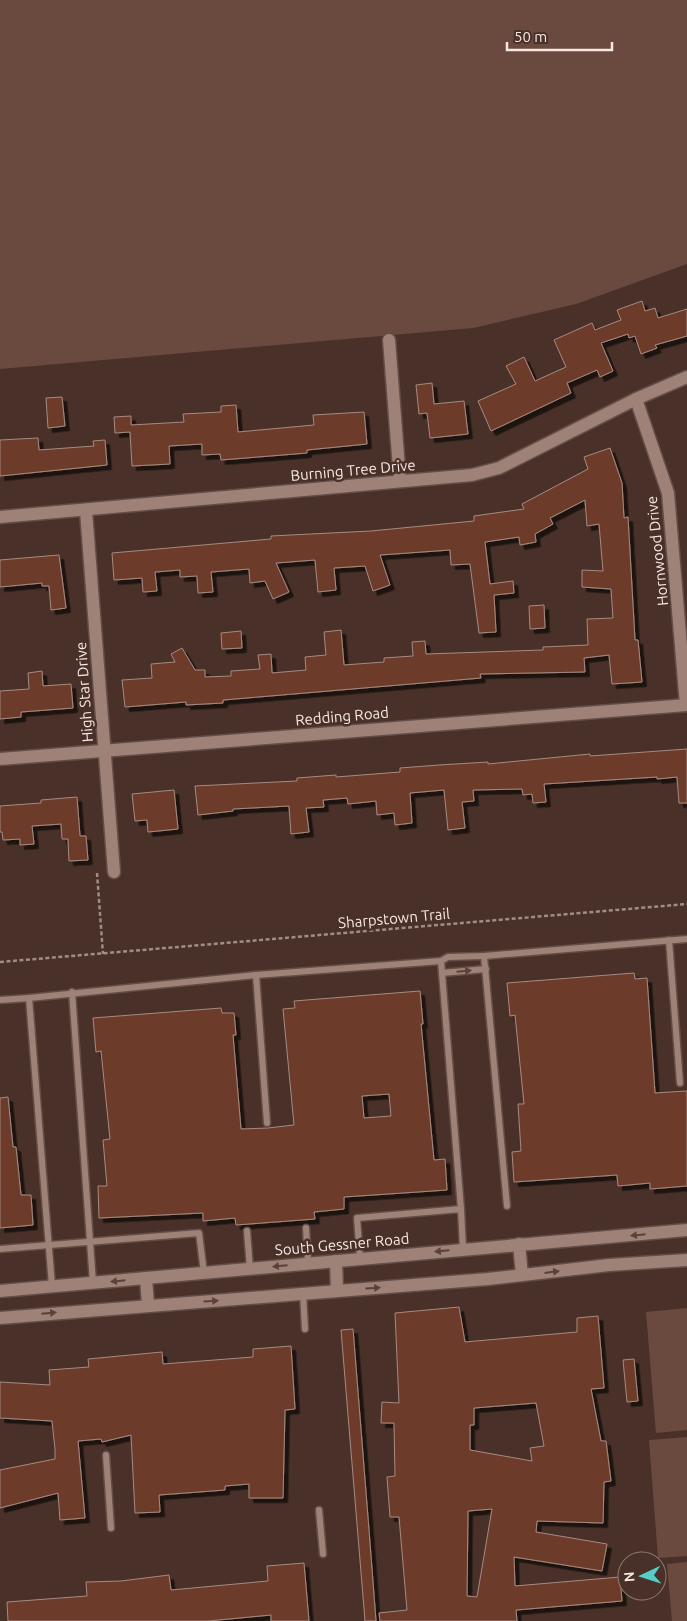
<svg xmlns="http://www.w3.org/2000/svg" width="687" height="1621" viewBox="0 0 687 1621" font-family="Ubuntu,sans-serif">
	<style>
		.green { fill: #6a4a3f }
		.building { fill: #6d3b2b; stroke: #a78a80; fill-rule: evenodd; filter: url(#shadow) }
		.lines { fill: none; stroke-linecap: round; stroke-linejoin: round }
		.lane-casing { stroke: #634e47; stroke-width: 9 }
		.street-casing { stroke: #634e47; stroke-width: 15 }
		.secondary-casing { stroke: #634e47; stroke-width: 15 }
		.path { stroke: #a18c86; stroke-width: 2.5; stroke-dasharray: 4 2.5; stroke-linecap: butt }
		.lane { stroke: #9e8177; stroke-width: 6 }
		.street { stroke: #9e8177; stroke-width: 12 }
		.secondary { stroke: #9e8177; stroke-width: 12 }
		.oneway { fill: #5a4139 }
		.labels { text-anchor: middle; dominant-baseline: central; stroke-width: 5; stroke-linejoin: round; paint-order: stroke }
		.street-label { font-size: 15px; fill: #f8e7e2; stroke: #493129 }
	</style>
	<defs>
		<filter id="shadow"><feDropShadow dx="4.5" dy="4.5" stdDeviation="0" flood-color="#0009"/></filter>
	</defs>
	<rect width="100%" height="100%" fill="#493129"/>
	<g class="green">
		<path d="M 0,0 L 687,0 L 687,264 L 576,304 L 473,328 L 0,369 Z"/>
		<path d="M 687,1308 L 687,1430 L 656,1433 L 646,1312 Z"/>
		<path d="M 687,1437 L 687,1556 L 658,1558 L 649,1440 Z"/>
		<path d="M 687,1562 L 687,1621 L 672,1621 L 667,1564 Z"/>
	</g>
	<g class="building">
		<path d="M 642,301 L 645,311 L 655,308 L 658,318 L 687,309 L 687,336 L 655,345 L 657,348 L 641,354 L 635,336 L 629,338 L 628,334 L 601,343 L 613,371 L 600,377 L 597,370 L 567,383 L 571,393 L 491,431 L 478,401 L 516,384 L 506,366 L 524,357 L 535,381 L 566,367 L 554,340 L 592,323 L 595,330 L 621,320 L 617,310 Z"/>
		<path d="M 432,383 L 434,404 L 464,401 L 468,434 L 430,438 L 427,413 L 419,414 L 416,385 Z"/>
		<path d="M 62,397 L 65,426 L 48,428 L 46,398 Z"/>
		<path d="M 236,405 L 238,432 L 314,425 L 313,415 L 364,412 L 367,444 L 307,450 L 307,453 L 221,460 L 220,454 L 202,455 L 202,444 L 169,446 L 170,464 L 132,466 L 130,432 L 115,433 L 114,417 L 131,416 L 131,425 L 184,422 L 183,414 L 221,412 L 221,406 Z"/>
		<path d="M 38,438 L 39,450 L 94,446 L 93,441 L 105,440 L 107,465 L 0,476 L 0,440 Z"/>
		<path d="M 610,448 L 622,483 L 624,518 L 628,517 L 635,640 L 638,640 L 642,682 L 612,684 L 609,655 L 584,658 L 585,672 L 480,674 L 481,678 L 223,700 L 223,703 L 186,705 L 186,702 L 125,707 L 122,680 L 152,678 L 151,664 L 175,662 L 171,654 L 182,648 L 195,670 L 205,670 L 205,677 L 231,676 L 231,671 L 260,669 L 258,655 L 271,654 L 272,673 L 306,670 L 305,657 L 326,655 L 324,632 L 341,630 L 344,665 L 384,662 L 384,658 L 413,656 L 412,642 L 425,641 L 426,654 L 543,650 L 543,647 L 588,645 L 587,619 L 613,618 L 611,589 L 582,587 L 582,570 L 603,571 L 599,524 L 587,526 L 585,500 L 550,518 L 553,524 L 535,534 L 536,542 L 520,545 L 519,537 L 485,542 L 490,584 L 513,581 L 514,593 L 494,595 L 496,632 L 479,633 L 470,564 L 451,565 L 450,550 L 380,555 L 390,585 L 373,591 L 365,566 L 334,568 L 336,590 L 318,592 L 315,560 L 276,563 L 289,592 L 273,599 L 265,581 L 250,583 L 249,569 L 211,572 L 213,592 L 198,593 L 197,576 L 180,577 L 180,570 L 155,572 L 157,591 L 143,592 L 142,578 L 114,580 L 112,553 L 271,539 L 271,536 L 371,531 L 474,521 L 474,516 L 524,509 L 522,504 L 588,469 L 584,457 Z"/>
		<path d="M 59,555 L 66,608 L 51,610 L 49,586 L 42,586 L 42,583 L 0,587 L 0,560 Z"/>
		<path d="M 544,605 L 545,628 L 530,629 L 529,606 Z"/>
		<path d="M 241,631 L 242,648 L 222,649 L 221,633 Z"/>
		<path d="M 42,671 L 43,686 L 71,684 L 73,708 L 21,712 L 21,717 L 0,719 L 0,691 L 29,689 L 28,673 Z"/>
		<path d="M 687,749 L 687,803 L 679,803 L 677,777 L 657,779 L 657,777 L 544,784 L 546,802 L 533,803 L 532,794 L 523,795 L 522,789 L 473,790 L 474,801 L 462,802 L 465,828 L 448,830 L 444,790 L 410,793 L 412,823 L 395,825 L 394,813 L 377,815 L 376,801 L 348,804 L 347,798 L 323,800 L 324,807 L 306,808 L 309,832 L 291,834 L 289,806 L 233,809 L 233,811 L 198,815 L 195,786 L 297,781 L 297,778 L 336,775 L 336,777 L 400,772 L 400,768 L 439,765 L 488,762 L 488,764 L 590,754 L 590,756 Z"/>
		<path d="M 174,790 L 178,829 L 148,832 L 147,820 L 135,821 L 132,794 Z"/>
		<path d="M 77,797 L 80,836 L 86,836 L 88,860 L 69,861 L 68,839 L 62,839 L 61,824 L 32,826 L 34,844 L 20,845 L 20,839 L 3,840 L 2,832 L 0,832 L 0,806 L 41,803 L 41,800 Z"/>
		<path d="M 634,973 L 635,979 L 647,978 L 655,1093 L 687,1091 L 687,1186 L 650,1189 L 650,1183 L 618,1186 L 617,1175 L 514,1182 L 512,1152 L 521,1151 L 518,1104 L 524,1104 L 515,1015 L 510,1016 L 507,983 Z"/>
		<path d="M 420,991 L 423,1024 L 421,1024 L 434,1160 L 445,1159 L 447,1190 L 344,1197 L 344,1209 L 314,1212 L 315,1219 L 236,1225 L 235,1218 L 203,1221 L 203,1213 L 99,1218 L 98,1186 L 107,1186 L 103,1140 L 110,1139 L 101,1051 L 96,1052 L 93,1018 L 221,1008 L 222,1013 L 234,1013 L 236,1035 L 233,1035 L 241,1129 L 268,1128 L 294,1125 L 283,1009 L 295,1008 L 294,1001 ZM 389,1094 L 391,1116 L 364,1118 L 362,1096 Z"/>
		<path d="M 8,1097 L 13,1147 L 16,1147 L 21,1195 L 31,1195 L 33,1225 L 0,1228 L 0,1098 Z"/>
		<path d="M 459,1307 L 465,1342 L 577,1332 L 577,1318 L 598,1316 L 604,1388 L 591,1389 L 601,1441 L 606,1441 L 611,1481 L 604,1482 L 603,1523 L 537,1521 L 536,1532 L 607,1544 L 602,1571 L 514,1557 L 515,1586 L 620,1577 L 622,1601 L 516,1610 L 517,1621 L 380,1621 L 379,1613 L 407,1610 L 399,1517 L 390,1517 L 387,1477 L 395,1476 L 394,1423 L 381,1423 L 382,1402 L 399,1403 L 395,1313 ZM 536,1403 L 544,1446 L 530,1448 L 532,1461 L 470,1450 L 470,1425 L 474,1425 L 474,1408 ZM 492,1509 L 477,1597 L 467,1596 L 468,1511 Z"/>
		<path d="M 353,1329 L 369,1530 L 376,1621 L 365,1621 L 341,1330 Z"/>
		<path d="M 291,1346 L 295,1409 L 285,1410 L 283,1498 L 249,1498 L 249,1484 L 225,1486 L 225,1490 L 159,1495 L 160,1512 L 135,1513 L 131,1435 L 102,1442 L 101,1439 L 78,1441 L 85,1518 L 60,1520 L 58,1493 L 0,1508 L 0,1470 L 55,1459 L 55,1449 L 52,1421 L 0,1418 L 0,1382 L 50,1385 L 49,1370 L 89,1367 L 88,1359 L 162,1352 L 163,1364 L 253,1357 L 253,1349 Z"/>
		<path d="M 634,1359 L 638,1401 L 627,1402 L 623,1360 Z"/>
		<path d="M 304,1563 L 309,1621 L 271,1621 L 271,1615 L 208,1621 L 8,1621 L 7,1602 L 87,1596 L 86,1582 L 121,1581 L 169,1575 L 171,1590 L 268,1581 L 267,1566 Z"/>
	</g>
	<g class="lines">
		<defs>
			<g id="lane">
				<path d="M 669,940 L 680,1083"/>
				<path d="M 441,961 L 448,957 L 484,956"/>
				<path d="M 442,973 L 486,969"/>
				<path d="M 256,975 L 267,1123"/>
				<path d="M 72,992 L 93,1283"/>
				<path d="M 29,998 L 256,975 L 441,961 L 461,1209"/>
				<path d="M 0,1000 L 29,998 L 52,1286"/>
				<path d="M 507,1206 L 484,956 L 687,939"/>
				<path d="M 306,1228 L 308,1263"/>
				<path d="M 247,1231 L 250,1269"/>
				<path d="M 0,1249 L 199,1233 L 204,1273"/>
				<path d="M 360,1258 L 357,1218 L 461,1209 L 463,1249"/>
				<path d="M 303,1293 L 305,1329"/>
				<path d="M 106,1455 L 111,1528"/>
				<path d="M 319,1510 L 323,1554"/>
			</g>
			<g id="street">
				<path d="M 389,340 L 400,481"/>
				<path d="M 636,399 L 668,493 L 686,705"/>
				<path d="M 86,511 L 114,872"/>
				<path d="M 0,517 L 472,475 L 499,468 L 636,399 L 687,377"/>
				<path d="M 0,759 L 687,705"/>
			</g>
			<g id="secondary">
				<path d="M 519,1244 L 522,1275"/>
				<path d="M 336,1261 L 337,1291"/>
				<path d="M 146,1278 L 148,1305"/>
				<path d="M 0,1291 L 687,1230"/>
				<path d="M 0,1318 L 488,1279 L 609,1265 L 687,1260"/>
			</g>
		</defs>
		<use href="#lane" class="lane-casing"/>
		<use href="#street" class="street-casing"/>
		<use href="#secondary" class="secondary-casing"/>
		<g class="path">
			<path d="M 97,873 L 103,954"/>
			<path d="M 0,962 L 687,904"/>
		</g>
		<use href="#lane" class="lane"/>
		<use href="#street" class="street"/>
		<use href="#secondary" class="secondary"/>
	</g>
	<defs><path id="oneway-solid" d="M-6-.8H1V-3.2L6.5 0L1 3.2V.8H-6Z" transform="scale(1.25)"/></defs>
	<g class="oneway">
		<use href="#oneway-solid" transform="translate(464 971) rotate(-5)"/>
		<use href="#oneway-solid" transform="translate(638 1235) rotate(174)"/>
		<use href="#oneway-solid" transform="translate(442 1251) rotate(175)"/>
		<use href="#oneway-solid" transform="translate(280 1266) rotate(175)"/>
		<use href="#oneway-solid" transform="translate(552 1272) rotate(-7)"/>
		<use href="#oneway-solid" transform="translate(118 1281) rotate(174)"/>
		<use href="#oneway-solid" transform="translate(373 1288) rotate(-4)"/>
		<use href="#oneway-solid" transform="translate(211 1301) rotate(-4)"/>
		<use href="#oneway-solid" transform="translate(49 1313) rotate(-5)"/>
	</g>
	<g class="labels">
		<g class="street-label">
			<text transform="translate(353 470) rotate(-5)">Burning Tree Drive</text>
			<text transform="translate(657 551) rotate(-96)">Hornwood Drive</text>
			<text transform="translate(84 692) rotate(-94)">High Star Drive</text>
			<text transform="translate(342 716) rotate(-5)">Redding Road</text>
			<text transform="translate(394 918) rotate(-5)">Sharpstown Trail</text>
			<text transform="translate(342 1244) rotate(-5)">South Gessner Road</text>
		</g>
	</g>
	<g transform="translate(642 1576) rotate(266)"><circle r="24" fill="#493129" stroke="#8f7a73"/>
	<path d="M0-4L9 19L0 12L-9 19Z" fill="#55cec5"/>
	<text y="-8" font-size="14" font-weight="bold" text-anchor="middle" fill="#f8e7e2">N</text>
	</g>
	<path d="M507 42v8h105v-8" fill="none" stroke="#f8e7e2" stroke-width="2.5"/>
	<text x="514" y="42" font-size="15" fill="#f8e7e2" stroke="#493129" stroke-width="4" paint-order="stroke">50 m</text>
</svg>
